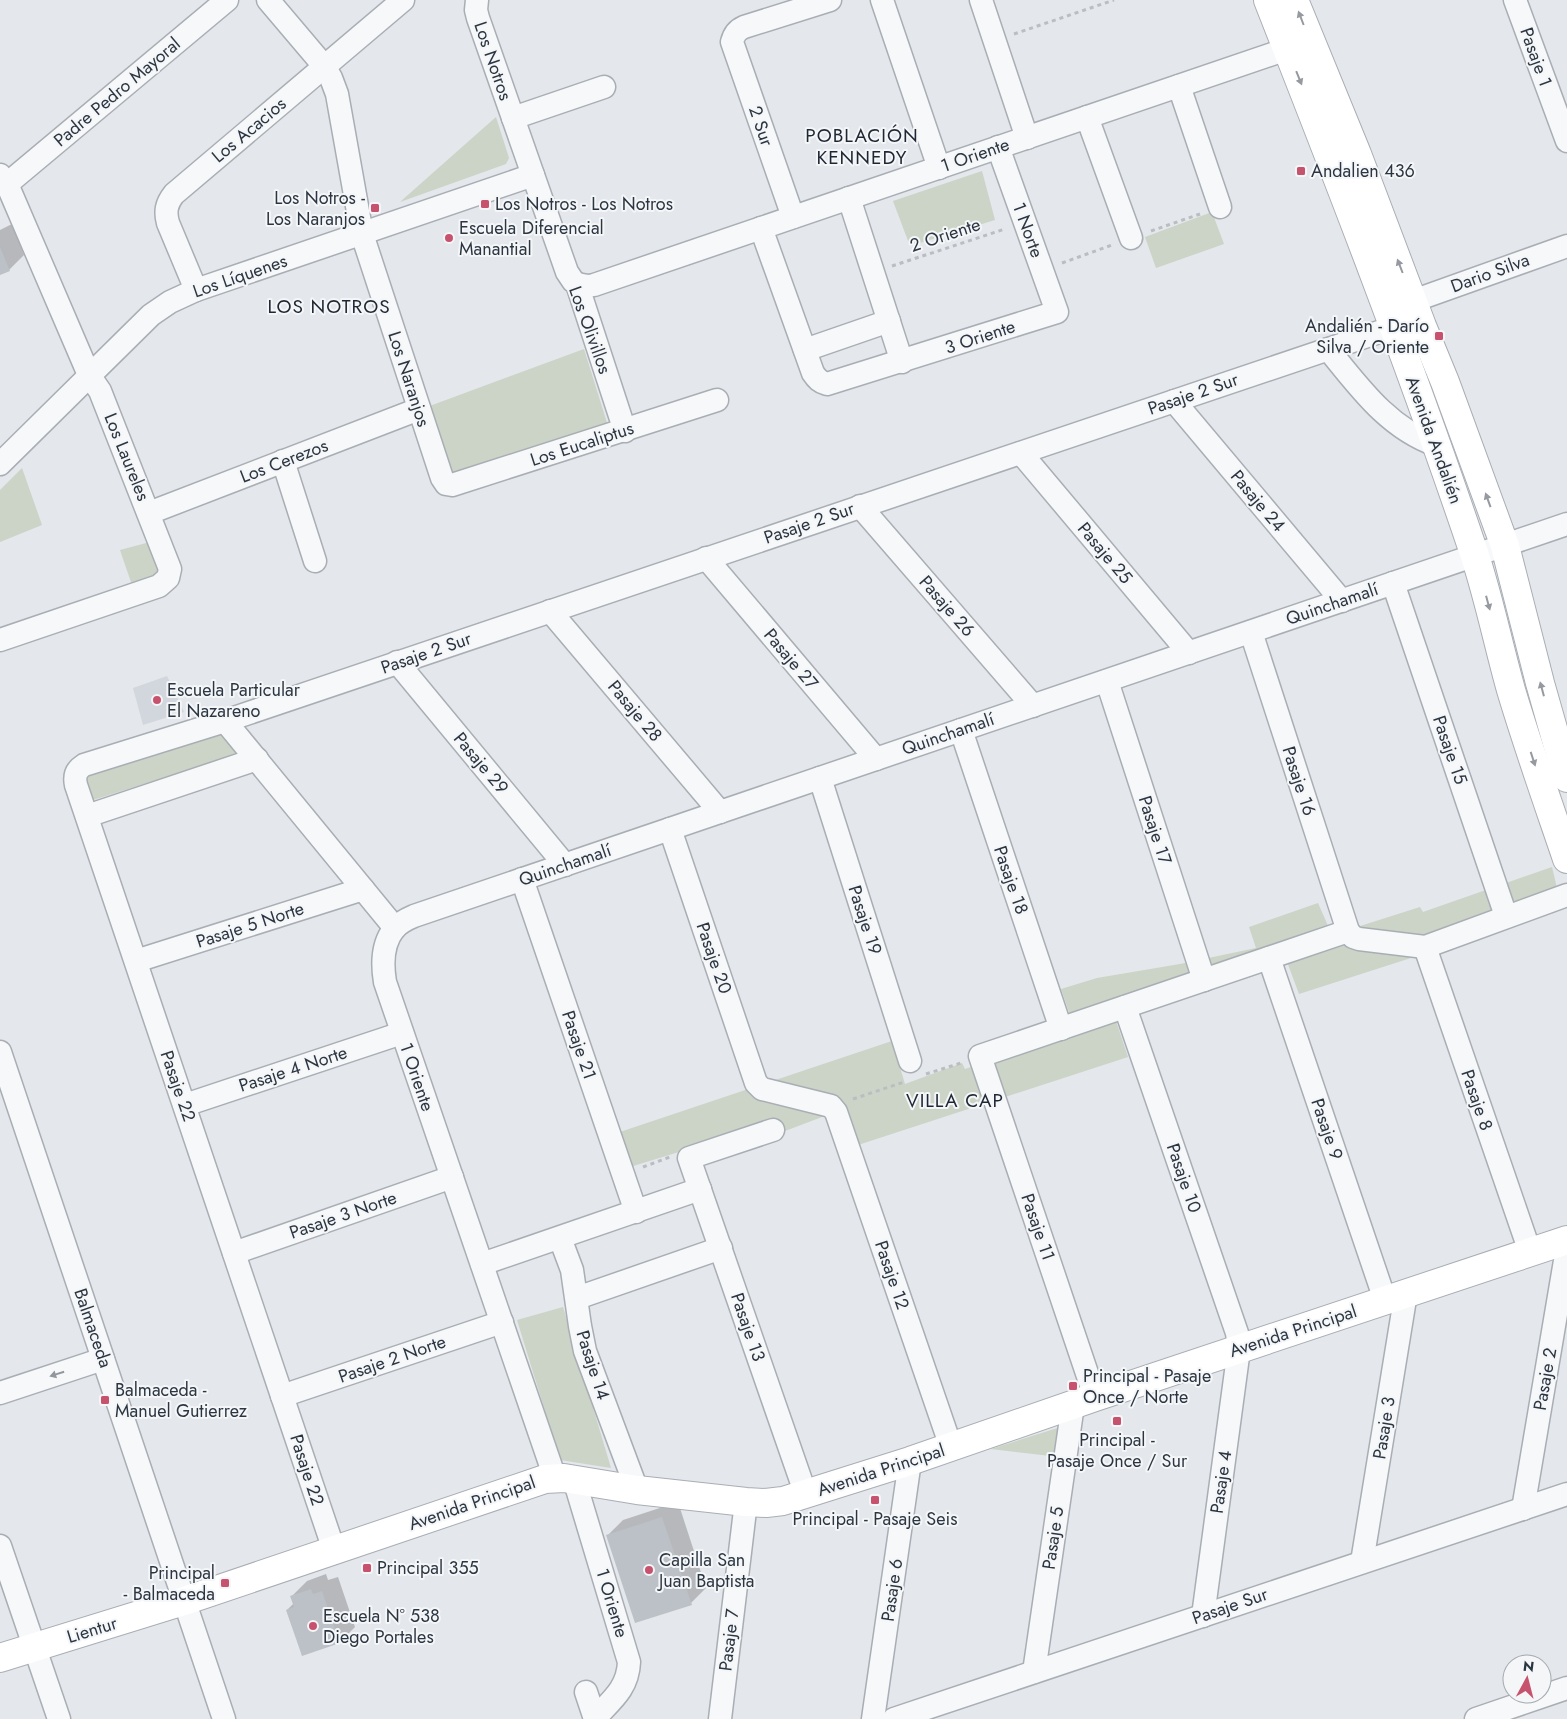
<svg xmlns="http://www.w3.org/2000/svg" width="1567" height="1719" viewBox="0 0 1567 1719" font-family="Jost,sans-serif">
	<style>
		.built { fill: #d2d7dd }
		.green { fill: #cbd4c6 }
		.shadow { fill: #0003 }
		.building { fill: #bbc1c7 }
		.lines { fill: none; stroke-linecap: round; stroke-linejoin: round }
		.minor-casing { stroke: #a9aeb5; stroke-width: 25 }
		.secondary-casing { stroke: #a9aeb5; stroke-width: 30 }
		.path { stroke: #babec2; stroke-width: 3; stroke-dasharray: 4 4; stroke-linecap: butt }
		.minor { stroke: #f7f8f9; stroke-width: 22 }
		.secondary { stroke: #fff; stroke-width: 28 }
		.oneway { fill: #969aa0 }
		.oneway2 { fill: #92979e }
		.poi-dot { fill: #c7526e; stroke: #f4f6f8; stroke-width: 2 }
		.labels { text-anchor: middle; dominant-baseline: central; stroke-width: 4; stroke-linejoin: round; paint-order: stroke }
		.street-label { font-size: 18px; fill: #2c3642; stroke: #f4f6f8 }
		.poi-label { font-size: 18px; fill: #2c3642; stroke: #f4f6f8; text-anchor: start }
		.neighbourhood-label { font-size: 19px; letter-spacing: 1px; fill: #1e2733; stroke: #f4f6f8 }
	</style>
	<rect width="100%" height="100%" fill="#e4e7eb"/>
	<path class="built" d="M 167,676 L 184,712 L 143,725 L 133,688 Z"/>
	<g class="green">
		<path d="M 496,117 L 509,158 L 506,164 L 400,202 Z"/>
		<path d="M 982,171 L 995,220 L 910,246 L 893,201 Z"/>
		<path d="M 1212,212 L 1224,244 L 1156,268 L 1145,237 Z"/>
		<path d="M 584,349 L 608,426 L 451,480 L 427,407 Z"/>
		<path d="M 22,468 L 42,525 L 0,542 L 0,490 Z"/>
		<path d="M 150,542 L 160,577 L 132,585 L 120,550 Z"/>
		<path d="M 220,729 L 239,754 L 93,800 L 84,782 L 90,770 Z"/>
		<path d="M 1552,867 L 1557,888 L 1417,956 L 1299,994 L 1286,959 L 1116,1021 L 1128,1057 L 858,1145 L 843,1109 L 701,1163 L 695,1147 L 630,1167 L 617,1133 L 892,1041 L 905,1084 L 962,1063 L 965,1069 L 1076,1032 L 1061,989 L 1097,978 L 1180,964 L 1256,948 L 1249,927 L 1318,903 L 1332,935 L 1420,907 L 1423,912 Z"/>
		<path d="M 563,1307 L 611,1468 L 560,1460 L 517,1320 Z"/>
		<path d="M 1064,1426 L 1059,1457 L 991,1449 Z"/>
	</g>
	<g class="shadow">
		<path d="M 12,224 L 24,255 L 9,270 L 0,274 L 0,230 Z"/>
		<path d="M 678,1502 L 706,1588 L 691,1603 L 607,1536 L 623,1520 Z"/>
		<path d="M 326,1574 L 328,1580 L 338,1577 L 355,1627 L 340,1642 L 287,1610 L 294,1603 L 291,1597 L 307,1581 Z"/>
	</g>
	<g class="building">
		<path d="M 0,247 L 10,271 L 0,275 Z"/>
		<path d="M 662,1517 L 692,1605 L 635,1623 L 606,1535 Z"/>
		<path d="M 311,1589 L 313,1594 L 322,1591 L 340,1643 L 302,1656 L 286,1610 L 294,1607 L 290,1596 Z"/>
	</g>
	<g class="lines">
		<defs>
			<g id="minor">
				<path d="M 268,0 L 324,66 L 331,78 L 337,94 L 362,234 L 442,478 L 446,484 L 452,485 L 717,400"/>
				<path d="M 477,0 L 476,10 L 478,18 L 567,272 L 573,281 L 577,284 L 625,431"/>
				<path d="M 882,0 L 939,168"/>
				<path d="M 981,0 L 1027,138"/>
				<path d="M 1515,0 L 1567,141"/>
				<path d="M 1179,86 L 1220,207"/>
				<path d="M 1087,117 L 1131,238"/>
				<path d="M 513,118 L 604,87"/>
				<path d="M 0,175 L 7,184 L 89,375 L 100,391 L 170,569 L 168,578 L 159,586 L 0,640"/>
				<path d="M 7,184 L 227,0"/>
				<path d="M 849,198 L 902,362"/>
				<path d="M 793,217 L 732,42 C 734,34 737,30 744,27 L 830,0"/>
				<path d="M 761,228 L 813,373 C 817,379 820,382 827,384 L 1057,312 L 998,147"/>
				<path d="M 577,284 L 588,286 L 594,285 L 1287,49"/>
				<path d="M 196,290 L 168,223 C 165,212 166,204 174,194 L 403,0"/>
				<path d="M 1413,301 L 1567,246"/>
				<path d="M 1328,349 C 1359,387 1388,428 1436,445"/>
				<path d="M 805,350 L 889,321"/>
				<path d="M 1174,401 L 1342,601"/>
				<path d="M 1021,453 L 1189,653"/>
				<path d="M 283,461 L 315,561"/>
				<path d="M 0,464 L 151,315 L 170,302 L 196,290 L 533,175"/>
				<path d="M 860,506 L 1033,706"/>
				<path d="M 149,513 L 419,409"/>
				<path d="M 706,558 L 876,759"/>
				<path d="M 1393,583 L 1506,916"/>
				<path d="M 550,611 L 720,812"/>
				<path d="M 1251,632 L 1348,931 L 1353,937 L 1359,939 L 1425,947 L 1567,895"/>
				<path d="M 397,662 L 565,865"/>
				<path d="M 1107,681 L 1204,980"/>
				<path d="M 225,721 L 395,928"/>
				<path d="M 961,730 L 1061,1029"/>
				<path d="M 820,778 L 910,1061"/>
				<path d="M 87,816 L 257,759"/>
				<path d="M 670,829 L 756,1083 L 762,1089 L 831,1106 L 836,1112 L 951,1447"/>
				<path d="M 522,879 L 636,1212"/>
				<path d="M 1425,947 L 1530,1252"/>
				<path d="M 1269,958 L 1385,1300"/>
				<path d="M 136,961 L 363,889"/>
				<path d="M 1125,1007 L 1237,1333 L 1239,1349 L 1203,1616"/>
				<path d="M 0,1052 L 224,1719"/>
				<path d="M 185,1105 L 402,1033"/>
				<path d="M 773,1130 L 689,1158 L 806,1495"/>
				<path d="M 560,1238 L 572,1270 L 580,1326 L 585,1351 L 637,1490"/>
				<path d="M 234,1253 L 452,1177"/>
				<path d="M 482,1264 L 700,1189"/>
				<path d="M 577,1298 L 721,1248"/>
				<path d="M 0,1393 L 103,1359"/>
				<path d="M 282,1396 L 502,1322"/>
				<path d="M 1095,1397 L 980,1056 L 1348,931"/>
				<path d="M 555,1478 L 385,982 C 382,964 382,944 394,929 C 399,923 407,919 414,916 L 1567,524"/>
				<path d="M 574,1479 L 629,1662 C 628,1688 612,1700 595,1718"/>
				<path d="M 1523,1509 L 1567,1249"/>
				<path d="M 0,1546 L 59,1719"/>
				<path d="M 334,1550 L 76,785 C 74,776 76,770 84,765 L 225,721 L 1394,327"/>
				<path d="M 1362,1562 L 1406,1293"/>
				<path d="M 1034,1672 L 1073,1405"/>
				<path d="M 586,1692 L 595,1719"/>
				<path d="M 720,1719 L 746,1502"/>
				<path d="M 873,1719 L 910,1461"/>
				<path d="M 894,1719 L 1567,1494"/>
				<path d="M 1476,1719 L 1567,1688"/>
			</g>
			<g id="secondary">
				<path d="M 1268,0 C 1340,183 1411,366 1474,553 C 1489,598 1498,644 1511,690 C 1528,747 1548,803 1567,859"/>
				<path d="M 1294,0 L 1357,154 L 1422,326 L 1445,382 L 1505,546 L 1540,683 L 1567,778"/>
				<path d="M 0,1658 L 184,1601 L 545,1479 L 564,1478 L 637,1490 L 746,1502 L 766,1503 L 783,1501 L 910,1461 L 1095,1397 L 1567,1240"/>
			</g>
		</defs>
		<use href="#minor" class="minor-casing"/>
		<use href="#secondary" class="secondary-casing"/>
		<g class="path">
			<path d="M 1014,34 L 1114,0"/>
			<path d="M 1151,231 L 1200,214"/>
			<path d="M 1062,263 L 1112,245"/>
			<path d="M 892,266 L 1005,229"/>
			<path d="M 926,1074 L 961,1063"/>
			<path d="M 853,1099 L 904,1082"/>
			<path d="M 643,1167 L 670,1157"/>
		</g>
		<use href="#minor" class="minor"/>
		<use href="#secondary" class="secondary"/>
	</g>
	<defs><path id="oneway-solid" d="M-6-.8H1V-3.2L6.5 0L1 3.2V.8H-6Z" transform="scale(1.25)"/></defs>
	<g class="oneway">
		<use href="#oneway-solid" transform="translate(1301 18) rotate(-111)"/>
		<use href="#oneway-solid" transform="translate(1299 78) rotate(68)"/>
		<use href="#oneway-solid" transform="translate(1400 266) rotate(-111)"/>
		<use href="#oneway-solid" transform="translate(1488 500) rotate(-110)"/>
		<use href="#oneway-solid" transform="translate(1488 603) rotate(75)"/>
		<use href="#oneway-solid" transform="translate(1542 689) rotate(-105)"/>
		<use href="#oneway-solid" transform="translate(1533 759) rotate(72)"/>
	</g>
	<use class="oneway2" href="#oneway-solid" transform="translate(57 1374) rotate(162)"/>
	<g class="poi-dot">
		<rect x="1296" y="166" width="10" height="10" rx="2.5"/>
		<rect x="480" y="199" width="10" height="10" rx="2.5"/>
		<rect x="370" y="203" width="10" height="10" rx="2.5"/>
		<circle cx="449" cy="238" r="5"/>
		<rect x="1434" y="331" width="10" height="10" rx="2.5"/>
		<circle cx="157" cy="700" r="5"/>
		<rect x="1068" y="1381" width="10" height="10" rx="2.5"/>
		<rect x="100" y="1395" width="10" height="10" rx="2.5"/>
		<rect x="1112" y="1416" width="10" height="10" rx="2.5"/>
		<rect x="870" y="1495" width="10" height="10" rx="2.5"/>
		<rect x="362" y="1563" width="10" height="10" rx="2.5"/>
		<circle cx="649" cy="1570" r="5"/>
		<rect x="220" y="1578" width="10" height="10" rx="2.5"/>
		<circle cx="313" cy="1626" r="5"/>
	</g>
	<g class="labels">
		<g class="street-label">
			<text transform="translate(1536 57) rotate(70)">Pasaje 1</text>
			<text transform="translate(493 61) rotate(71)">Los Notros</text>
			<text transform="translate(117 92) rotate(-40)">Padre Pedro Mayoral</text>
			<text transform="translate(761 126) rotate(71)">2 Sur</text>
			<text transform="translate(249 130) rotate(-40)">Los Acacios</text>
			<text transform="translate(975 155) rotate(-19)">1 Oriente</text>
			<text transform="translate(1028 230) rotate(70)">1 Norte</text>
			<text transform="translate(945 235) rotate(-18)">2 Oriente</text>
			<text transform="translate(1490 273) rotate(-20)">Dario Silva</text>
			<text transform="translate(240 276) rotate(-19)">Los Líquenes</text>
			<text transform="translate(590 330) rotate(70)">Los Olivillos</text>
			<text transform="translate(980 337) rotate(-18)">3 Oriente</text>
			<text transform="translate(409 379) rotate(72)">Los Naranjos</text>
			<text transform="translate(1193 394) rotate(-19)">Pasaje 2 Sur</text>
			<text transform="translate(1434 440) rotate(70)">Avenida Andalién</text>
			<text transform="translate(582 444) rotate(-18)">Los Eucaliptus</text>
			<text transform="translate(127 457) rotate(68)">Los Laureles</text>
			<text transform="translate(284 461) rotate(-21)">Los Cerezos</text>
			<text transform="translate(1258 501) rotate(50)">Pasaje 24</text>
			<text transform="translate(809 523) rotate(-19)">Pasaje 2 Sur</text>
			<text transform="translate(1105 553) rotate(50)">Pasaje 25</text>
			<text transform="translate(1332 604) rotate(-19)">Quinchamalí</text>
			<text transform="translate(947 606) rotate(49)">Pasaje 26</text>
			<text transform="translate(426 653) rotate(-19)">Pasaje 2 Sur</text>
			<text transform="translate(791 659) rotate(50)">Pasaje 27</text>
			<text transform="translate(635 711) rotate(50)">Pasaje 28</text>
			<text transform="translate(948 734) rotate(-19)">Quinchamalí</text>
			<text transform="translate(1450 750) rotate(71)">Pasaje 15</text>
			<text transform="translate(481 763) rotate(50)">Pasaje 29</text>
			<text transform="translate(1299 781) rotate(72)">Pasaje 16</text>
			<text transform="translate(1155 830) rotate(72)">Pasaje 17</text>
			<text transform="translate(565 865) rotate(-19)">Quinchamalí</text>
			<text transform="translate(1011 880) rotate(71)">Pasaje 18</text>
			<text transform="translate(865 920) rotate(72)">Pasaje 19</text>
			<text transform="translate(250 925) rotate(-18)">Pasaje 5 Norte</text>
			<text transform="translate(714 958) rotate(71)">Pasaje 20</text>
			<text transform="translate(579 1045) rotate(71)">Pasaje 21</text>
			<text transform="translate(293 1069) rotate(-18)">Pasaje 4 Norte</text>
			<text transform="translate(417 1077) rotate(71)">1 Oriente</text>
			<text transform="translate(178 1086) rotate(71)">Pasaje 22</text>
			<text transform="translate(1477 1100) rotate(71)">Pasaje 8</text>
			<text transform="translate(1327 1129) rotate(71)">Pasaje 9</text>
			<text transform="translate(1184 1178) rotate(71)">Pasaje 10</text>
			<text transform="translate(343 1215) rotate(-19)">Pasaje 3 Norte</text>
			<text transform="translate(1038 1227) rotate(71)">Pasaje 11</text>
			<text transform="translate(892 1275) rotate(71)">Pasaje 12</text>
			<text transform="translate(748 1327) rotate(71)">Pasaje 13</text>
			<text transform="translate(93 1328) rotate(71)">Balmaceda</text>
			<text transform="translate(1293 1331) rotate(-18)">Avenida Principal</text>
			<text transform="translate(392 1359) rotate(-19)">Pasaje 2 Norte</text>
			<text transform="translate(593 1365) rotate(72)">Pasaje 14</text>
			<text transform="translate(1545 1379) rotate(-80)">Pasaje 2</text>
			<text transform="translate(1384 1428) rotate(-81)">Pasaje 3</text>
			<text transform="translate(307 1470) rotate(72)">Pasaje 22</text>
			<text transform="translate(881 1470) rotate(-18)">Avenida Principal</text>
			<text transform="translate(1221 1482) rotate(-82)">Pasaje 4</text>
			<text transform="translate(472 1503) rotate(-19)">Avenida Principal</text>
			<text transform="translate(1053 1538) rotate(-82)">Pasaje 5</text>
			<text transform="translate(892 1590) rotate(-82)">Pasaje 6</text>
			<text transform="translate(612 1603) rotate(73)">1 Oriente</text>
			<text transform="translate(1230 1606) rotate(-19)">Pasaje Sur</text>
			<text transform="translate(92 1630) rotate(-17)">Lientur</text>
			<text transform="translate(729 1640) rotate(-83)">Pasaje 7</text>
		</g>
		<g class="poi-label">
			<text x="1311" y="171">Andalien 436</text>
			<text x="365" y="198" text-anchor="end">Los Notros -<tspan x="365" dy="21">Los Naranjos</tspan></text>
			<text x="495" y="204">Los Notros - Los Notros</text>
			<text x="459" y="228">Escuela Diferencial<tspan x="459" dy="21">Manantial</tspan></text>
			<text x="1429" y="326" text-anchor="end">Andalién - Darío<tspan x="1429" dy="21">Silva / Oriente</tspan></text>
			<text x="167" y="690">Escuela Particular<tspan x="167" dy="21">El Nazareno</tspan></text>
			<text x="1083" y="1376">Principal - Pasaje<tspan x="1083" dy="21">Once / Norte</tspan></text>
			<text x="115" y="1390">Balmaceda -<tspan x="115" dy="21">Manuel Gutierrez</tspan></text>
			<text x="1117" y="1440" text-anchor="middle">Principal -<tspan x="1117" dy="21">Pasaje Once / Sur</tspan></text>
			<text x="875" y="1519" text-anchor="middle">Principal - Pasaje Seis</text>
			<text x="659" y="1560">Capilla San<tspan x="659" dy="21">Juan Baptista</tspan></text>
			<text x="377" y="1568">Principal 355</text>
			<text x="215" y="1573" text-anchor="end">Principal<tspan x="215" dy="21">- Balmaceda</tspan></text>
			<text x="323" y="1616">Escuela Nº 538<tspan x="323" dy="21">Diego Portales</tspan></text>
		</g>
		<g class="neighbourhood-label">
			<text x="862" y="135">POBLACIÓN<tspan x="862" dy="22">KENNEDY</tspan></text>
			<text x="329" y="306">LOS NOTROS</text>
			<text x="955" y="1100">VILLA CAP</text>
		</g>
	</g>
	<g transform="translate(1527 1679) rotate(7)"><circle r="24" fill="#f4f6f8" stroke="#a4a9af"/>
	<path d="M0-4L9 19L0 12L-9 19Z" fill="#c7526e"/>
	<text y="-8" font-size="14" font-weight="bold" text-anchor="middle" fill="#2c3642">N</text>
	</g>
</svg>
